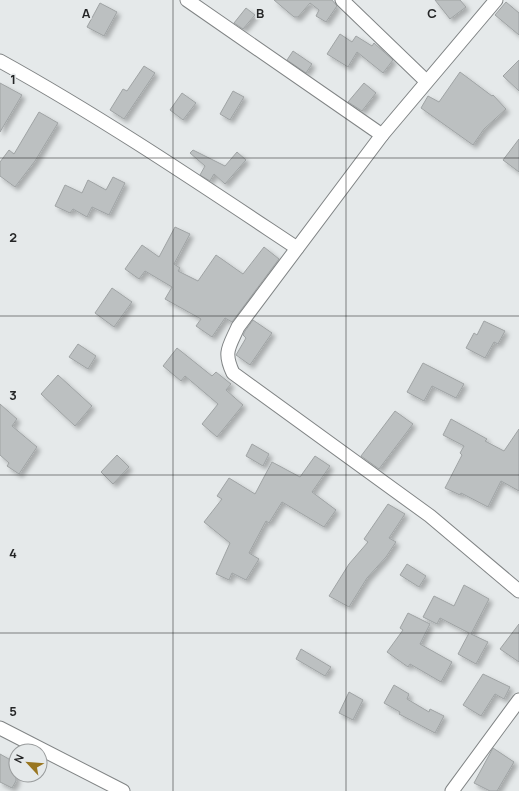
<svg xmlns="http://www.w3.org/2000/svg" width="519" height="791" viewBox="0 0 519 791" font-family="Manrope,sans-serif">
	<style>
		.building { fill: #bcc0c1; stroke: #9fa3a4; filter: url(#shadow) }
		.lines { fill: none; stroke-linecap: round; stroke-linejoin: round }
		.street-casing { stroke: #808485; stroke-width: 15 }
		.street { stroke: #fff; stroke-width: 13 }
		.grid { fill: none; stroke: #242526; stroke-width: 1; stroke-opacity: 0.55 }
		.grid-label { font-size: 13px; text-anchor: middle; font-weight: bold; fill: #242526; stroke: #e5e9ea; stroke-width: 3; stroke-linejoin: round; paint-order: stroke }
	</style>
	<defs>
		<filter id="shadow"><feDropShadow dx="3.5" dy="3.5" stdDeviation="2" flood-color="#0004"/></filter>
	</defs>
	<rect width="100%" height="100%" fill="#e5e9ea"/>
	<g class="building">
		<path d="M 274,0 L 332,0 L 337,6 L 326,22 L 316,16 L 319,10 L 310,3 L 298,17 L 294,17 Z"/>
		<path d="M 435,0 L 460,0 L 466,7 L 450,19 Z"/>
		<path d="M 506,2 L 519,13 L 519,35 L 495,15 Z"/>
		<path d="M 100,3 L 117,12 L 104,36 L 87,27 Z"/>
		<path d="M 246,8 L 255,15 L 243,29 L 234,23 Z"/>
		<path d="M 340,34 L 352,42 L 356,36 L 372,46 L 374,43 L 393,60 L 383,73 L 357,52 L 348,67 L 327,54 Z"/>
		<path d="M 293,51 L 312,64 L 306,73 L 287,60 Z"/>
		<path d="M 519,60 L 519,91 L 503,76 Z"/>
		<path d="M 144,66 L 155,73 L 124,119 L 110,110 L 123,89 L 127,91 Z"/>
		<path d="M 460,72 L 492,96 L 493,95 L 506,109 L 484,129 L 473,145 L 421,108 L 428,96 L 439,102 Z"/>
		<path d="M 0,83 L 22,95 L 0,132 Z"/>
		<path d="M 364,83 L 376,93 L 362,111 L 348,102 Z"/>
		<path d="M 233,91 L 244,97 L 230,120 L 220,114 Z"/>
		<path d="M 182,93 L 196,103 L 183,120 L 170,110 Z"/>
		<path d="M 39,112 L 58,123 L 35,161 L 15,187 L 0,176 L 0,162 L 9,150 L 14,154 Z"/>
		<path d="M 519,139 L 519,172 L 503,160 Z"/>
		<path d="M 193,150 L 225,166 L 237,152 L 246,160 L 225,184 L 214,174 L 210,181 L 200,175 L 205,166 L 190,153 Z"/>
		<path d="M 113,177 L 125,183 L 109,215 L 92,207 L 87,217 L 73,209 L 70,213 L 55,206 L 65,185 L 82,193 L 88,180 L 106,190 Z"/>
		<path d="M 175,227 L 190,234 L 174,264 L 180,268 L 178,271 L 198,281 L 216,255 L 243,274 L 264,247 L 279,259 L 232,322 L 225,318 L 212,337 L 196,326 L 201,319 L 165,299 L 172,287 L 145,271 L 139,279 L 125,269 L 142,245 L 159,257 Z"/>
		<path d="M 112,288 L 132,302 L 114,327 L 95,313 Z"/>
		<path d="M 253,320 L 272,333 L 250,365 L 236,355 L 246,338 L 243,335 L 245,331 Z"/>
		<path d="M 484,321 L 505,331 L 498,344 L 494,342 L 485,358 L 466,348 L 474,333 L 477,335 Z"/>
		<path d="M 78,344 L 96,356 L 88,369 L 69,357 Z"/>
		<path d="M 177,348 L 212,376 L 216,372 L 231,384 L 226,390 L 243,405 L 217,437 L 202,424 L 218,404 L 185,376 L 181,381 L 163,366 Z"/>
		<path d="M 423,363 L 464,384 L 456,398 L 432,386 L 424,401 L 407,392 Z"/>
		<path d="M 58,375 L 92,406 L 75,426 L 41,394 Z"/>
		<path d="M 0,404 L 17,419 L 12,426 L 37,447 L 19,474 L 7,466 L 9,463 L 0,455 Z"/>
		<path d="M 395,411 L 413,424 L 379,469 L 361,456 Z"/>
		<path d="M 451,419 L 487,439 L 485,441 L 504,451 L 519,429 L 519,491 L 501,481 L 488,507 L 461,493 L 460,495 L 445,488 L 462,455 L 460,453 L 464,446 L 443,435 Z"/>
		<path d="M 252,444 L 269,454 L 263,466 L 246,456 Z"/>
		<path d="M 117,455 L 129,467 L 113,484 L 101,472 Z"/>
		<path d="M 315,456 L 330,466 L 312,492 L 336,510 L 324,527 L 282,502 L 269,523 L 266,521 L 249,553 L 259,559 L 246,580 L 232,573 L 229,580 L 216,574 L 230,543 L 204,522 L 222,499 L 217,496 L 229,478 L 255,494 L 272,462 L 300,477 Z"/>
		<path d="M 388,504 L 405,514 L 389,538 L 396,542 L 386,557 L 367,578 L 349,607 L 329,596 L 349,564 L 368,542 L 364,539 Z"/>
		<path d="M 407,564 L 426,576 L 419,587 L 400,575 Z"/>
		<path d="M 464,585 L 489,599 L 471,634 L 488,642 L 476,664 L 458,654 L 469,633 L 440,618 L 437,624 L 423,617 L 434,596 L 454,606 Z"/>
		<path d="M 408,613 L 430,624 L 420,644 L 452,662 L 441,682 L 410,664 L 408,667 L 387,652 L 403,630 L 400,628 Z"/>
		<path d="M 519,624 L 519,662 L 500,649 Z"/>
		<path d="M 301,649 L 331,667 L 325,676 L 296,659 Z"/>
		<path d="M 483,674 L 510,687 L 504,699 L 495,694 L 481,716 L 463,705 Z"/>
		<path d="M 394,685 L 409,694 L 407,699 L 429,712 L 430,709 L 444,716 L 435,733 L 399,714 L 400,712 L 384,703 Z"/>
		<path d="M 349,692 L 363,700 L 353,720 L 339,713 Z"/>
		<path d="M 493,748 L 514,762 L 497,791 L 490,791 L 474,783 Z"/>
		<path d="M 0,754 L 16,763 L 16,781 L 12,788 L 0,782 Z"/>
	</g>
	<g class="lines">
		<defs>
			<g id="street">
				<path d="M 187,0 L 382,135"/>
				<path d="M 342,0 L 426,81"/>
				<path d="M 496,0 L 382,135 L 238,327 C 229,347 223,352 233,373 L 430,516 L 519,591"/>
				<path d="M 0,61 C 103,118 199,183 297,248"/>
				<path d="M 0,728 L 123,791"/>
				<path d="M 452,791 L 519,700"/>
			</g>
		</defs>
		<use href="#street" class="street-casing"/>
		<use href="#street" class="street"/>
	</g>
	<path class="grid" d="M 173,0 L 173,791M 346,0 L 346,791M 0,158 L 519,158M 0,316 L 519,316M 0,475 L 519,475M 0,633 L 519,633"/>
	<g class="grid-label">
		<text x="86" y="18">A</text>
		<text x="260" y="18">B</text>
		<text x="432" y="18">C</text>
		<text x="13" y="84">1</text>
		<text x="13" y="242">2</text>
		<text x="13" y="400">3</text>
		<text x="13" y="558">4</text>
		<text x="13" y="716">5</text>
	</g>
	<g transform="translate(28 763) rotate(296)"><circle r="19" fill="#e5e9ea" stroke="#989b9c"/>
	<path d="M0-3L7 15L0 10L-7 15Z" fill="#997620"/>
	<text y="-6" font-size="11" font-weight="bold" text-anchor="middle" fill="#242526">N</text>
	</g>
</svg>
